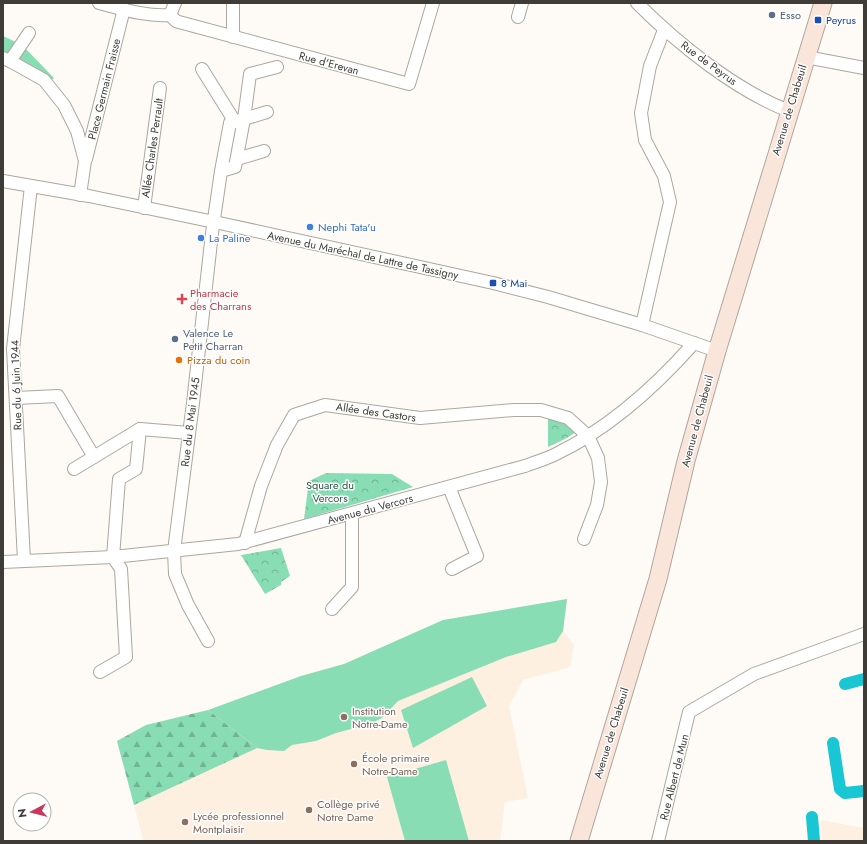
<svg xmlns="http://www.w3.org/2000/svg" width="867" height="844" viewBox="0 0 867 844" font-family="Jost,sans-serif">
	<style>
		.built { fill: #fef0e0 }
		.grass { fill: #89ddb4 }
		.forest { fill: url(#forest-firs) }
		.park { fill: url(#park-crowns) }
		.lines { fill: none; stroke-linecap: round; stroke-linejoin: round }
		.canal { stroke: #19c6d3; stroke-width: 12 }
		.street-casing { stroke: #afa69d; stroke-width: 14 }
		.secondary-casing { stroke: #afa69d; stroke-width: 19 }
		.street { stroke: #fff; stroke-width: 12 }
		.secondary { stroke: #fae5da; stroke-width: 17 }
		.service-dot { fill: #5c6f8a; stroke: #fff; stroke-width: 1.5 }
		.transit-dot { fill: #1a4fb4; stroke: #fff; stroke-width: 1.5 }
		.shop-dot { fill: #3f7fe0; stroke: #fff; stroke-width: 1.5 }
		.health-dot { fill: #e0444e; stroke: #fff; stroke-width: 1.5 }
		.food-dot { fill: #e8710a; stroke: #fff; stroke-width: 1.5 }
		.education-dot { fill: #8d6e63; stroke: #fff; stroke-width: 1.5 }
		.labels { text-anchor: middle; dominant-baseline: central; stroke-width: 3; stroke-linejoin: round; paint-order: stroke }
		.service-label { font-size: 11px; fill: #4e5e75; stroke: #fff; text-anchor: start }
		.transit-label { font-size: 11px; fill: #164399; stroke: #fff; text-anchor: start }
		.street-label { font-size: 11px; fill: #3f3c38; stroke: #fff }
		.shop-label { font-size: 11px; fill: #366cbe; stroke: #fff; text-anchor: start }
		.health-label { font-size: 11px; fill: #be3a42; stroke: #fff; text-anchor: start }
		.food-label { font-size: 11px; fill: #c56008; stroke: #fff; text-anchor: start }
		.park-label { font-size: 11px; fill: #295742; stroke: #fff }
		.education-label { font-size: 11px; fill: #785e54; stroke: #fff; text-anchor: start }
	</style>
	<defs>
		<pattern id="forest-firs" width="22" height="20" patternUnits="userSpaceOnUse"><rect width="22" height="20" fill="#89ddb4"/><path d="M5 1l3.5 6h-7zM16 11l3.5 6h-7z" fill="#71b493"/></pattern>
		<pattern id="park-crowns" width="20" height="18" patternUnits="userSpaceOnUse"><rect width="20" height="18" fill="#89ddb4"/><path d="M2 6a3 3 0 1 1 6 0M12 15a3 3 0 1 1 6 0" fill="none" stroke="#71b493"/></pattern>
	</defs>
	<rect width="100%" height="100%" fill="#fefbf6"/>
	<g class="built">
		<path d="M 567,599 L 563,631 L 574,645 L 570,667 L 523,680 L 509,706 L 528,798 L 505,802 L 500,841 L 137,841 L 143,839 L 117,741 L 146,725 L 208,710 L 301,676 L 344,664 L 443,620 Z"/>
		<path d="M 821,820 L 864,828 L 864,841 L 822,841 Z"/>
	</g>
	<g class="grass">
		<path d="M 3,36 L 18,43 L 11,54 L 3,53 Z"/>
		<path d="M 23,46 L 54,78 L 48,83 L 14,59 Z"/>
		<path d="M 567,599 L 563,631 L 556,642 L 506,657 L 398,701 L 382,718 L 370,724 L 336,733 L 316,741 L 292,745 L 284,751 L 267,750 L 257,748 L 208,710 L 301,676 L 344,664 L 443,620 Z"/>
		<path d="M 472,677 L 487,706 L 413,748 L 401,710 Z"/>
		<path d="M 446,760 L 469,841 L 405,841 L 387,777 Z"/>
	</g>
	<path class="forest" d="M 208,710 L 257,748 L 134,805 L 117,741 L 146,725 Z"/>
	<g class="park">
		<path d="M 548,415 L 559,419 L 578,431 L 565,439 L 548,447 Z"/>
		<path d="M 326,473 L 392,474 L 413,487 L 304,519 L 309,481 Z"/>
		<path d="M 281,548 L 290,576 L 281,582 L 281,585 L 265,594 L 241,555 Z"/>
	</g>
	<g class="lines">
		<g class="canal">
			<path d="M 845,684 L 864,679"/>
			<path d="M 833,743 L 840,789 L 845,793 L 864,791"/>
			<path d="M 812,817 L 814,841"/>
		</g>
		<defs>
			<g id="street">
				<path d="M 99,3 C 122,9 147,17 170,15"/>
				<path d="M 637,3 C 678,44 735,90 789,111"/>
				<path d="M 170,15 L 176,21 L 179,22 L 409,84 L 433,3"/>
				<path d="M 170,15 L 175,3"/>
				<path d="M 518,17 L 522,3"/>
				<path d="M 233,37 L 233,3"/>
				<path d="M 806,57 L 864,68"/>
				<path d="M 3,58 L 10,61 L 44,80 L 64,105 L 77,131 L 85,161 L 80,195"/>
				<path d="M 10,61 L 29,33"/>
				<path d="M 202,69 L 235,122"/>
				<path d="M 267,112 L 244,119 L 250,74 L 277,67"/>
				<path d="M 86,159 L 124,9"/>
				<path d="M 237,159 L 264,151"/>
				<path d="M 3,181 L 89,196 L 224,224 L 493,283 L 548,297 L 642,325 L 717,351"/>
				<path d="M 144,208 L 160,88"/>
				<path d="M 642,325 L 670,202 L 664,176 L 645,140 L 641,113 L 650,66 L 664,30"/>
				<path d="M 16,398 L 58,396 L 94,457"/>
				<path d="M 74,469 L 140,429 L 189,433"/>
				<path d="M 449,487 L 477,556 L 452,569"/>
				<path d="M 245,543 L 261,486 L 277,445 L 294,415 L 325,405 L 420,418 L 514,410 L 541,410 L 568,418 L 588,436 L 598,458 L 601,482 L 597,505 L 584,539"/>
				<path d="M 24,560 L 13,349 L 31,186"/>
				<path d="M 3,562 L 113,557 L 238,544 L 525,466 C 536,462 546,459 556,454 C 610,428 655,387 694,343"/>
				<path d="M 332,609 L 352,587 L 352,514"/>
				<path d="M 208,641 L 188,605 L 175,574 L 174,551 L 193,403 L 212,233 L 221,171 L 235,167 L 244,119 L 230,123 L 221,171"/>
				<path d="M 100,672 L 126,657 L 121,569 L 113,557 L 119,479 L 136,469 L 140,429"/>
				<path d="M 658,841 L 689,712 L 754,674 L 864,634"/>
			</g>
			<path id="secondary" d="M 579,841 L 658,579 L 686,461 L 717,351 L 823,3"/>
		</defs>
		<use href="#street" class="street-casing"/>
		<use href="#secondary" class="secondary-casing"/>
		<use href="#street" class="street"/>
		<use href="#secondary" class="secondary"/>
	</g>
	<g class="service-dot">
		<circle cx="772" cy="15" r="4"/>
		<circle cx="175" cy="339" r="4"/>
	</g>
	<g class="transit-dot">
		<rect x="814" y="16" width="8" height="8" rx="2"/>
		<rect x="489" y="279" width="8" height="8" rx="2"/>
	</g>
	<g class="shop-dot">
		<circle cx="310" cy="227" r="4"/>
		<circle cx="201" cy="238" r="4"/>
	</g>
	<path class="health-dot" d="M180 293h4v4h4v4h-4v4h-4v-4h-4v-4h4z"/>
	<circle class="food-dot" cx="179" cy="360" r="4"/>
	<g class="education-dot">
		<circle cx="344" cy="717" r="4"/>
		<circle cx="354" cy="764" r="4"/>
		<circle cx="309" cy="810" r="4"/>
		<circle cx="185" cy="822" r="4"/>
	</g>
	<g class="labels">
		<g class="service-label">
			<text x="780" y="15">Esso</text>
			<text x="183" y="333">Valence Le<tspan x="183" dy="13">Petit Charran</tspan></text>
		</g>
		<g class="transit-label">
			<text x="826" y="20">Peyrus</text>
			<text x="501" y="283">8 Mai</text>
		</g>
		<g class="street-label">
			<text transform="translate(329 63) rotate(15)">Rue d'Erevan</text>
			<text transform="translate(709 63) rotate(36)">Rue de Peyrus</text>
			<text transform="translate(104 89) rotate(-76)">Place Germain Fraisse</text>
			<text transform="translate(789 110) rotate(-73)">Avenue de Chabeuil</text>
			<text transform="translate(152 148) rotate(-82)">Allée Charles Perrault</text>
			<text transform="translate(363 255) rotate(12)">Avenue du Maréchal de Lattre de Tassigny</text>
			<text transform="translate(16 385) rotate(-92)">Rue du 6 Juin 1944</text>
			<text transform="translate(376 412) rotate(8)">Allée des Castors</text>
			<text transform="translate(697 421) rotate(-75)">Avenue de Chabeuil</text>
			<text transform="translate(190 422) rotate(-83)">Rue du 8 Mai 1945</text>
			<text transform="translate(370 509) rotate(-15)">Avenue du Vercors</text>
			<text transform="translate(611 733) rotate(-73)">Avenue de Chabeuil</text>
			<text transform="translate(674 777) rotate(-76)">Rue Albert de Mun</text>
		</g>
		<g class="shop-label">
			<text x="318" y="227">Nephi Tata'u</text>
			<text x="209" y="238">La Paline</text>
		</g>
		<g class="health-label">
			<text x="190" y="293">Pharmacie<tspan x="190" dy="13">des Charrans</tspan></text>
		</g>
		<g class="food-label">
			<text x="187" y="360">Pizza du coin</text>
		</g>
		<g class="park-label">
			<text x="330" y="485">Square du<tspan x="330" dy="13">Vercors</tspan></text>
		</g>
		<g class="education-label">
			<text x="352" y="711">Institution<tspan x="352" dy="13">Notre-Dame</tspan></text>
			<text x="362" y="758">École primaire<tspan x="362" dy="13">Notre-Dame</tspan></text>
			<text x="317" y="804">Collège privé<tspan x="317" dy="13">Notre Dame</tspan></text>
			<text x="193" y="816">Lycée professionnel<tspan x="193" dy="13">Montplaisir</tspan></text>
		</g>
	</g>
	<rect width="867" height="844" fill="none" stroke="#3f3c38" stroke-width="8"/>
	<g transform="translate(32 812) rotate(263)"><circle r="19" fill="#ffffff" stroke="#b2b1af"/>
	<path d="M0-3L7 15L0 10L-7 15Z" fill="#c7385c"/>
	<text y="-6" font-size="11" font-weight="bold" text-anchor="middle" fill="#3f3c38">N</text>
	</g>
</svg>
